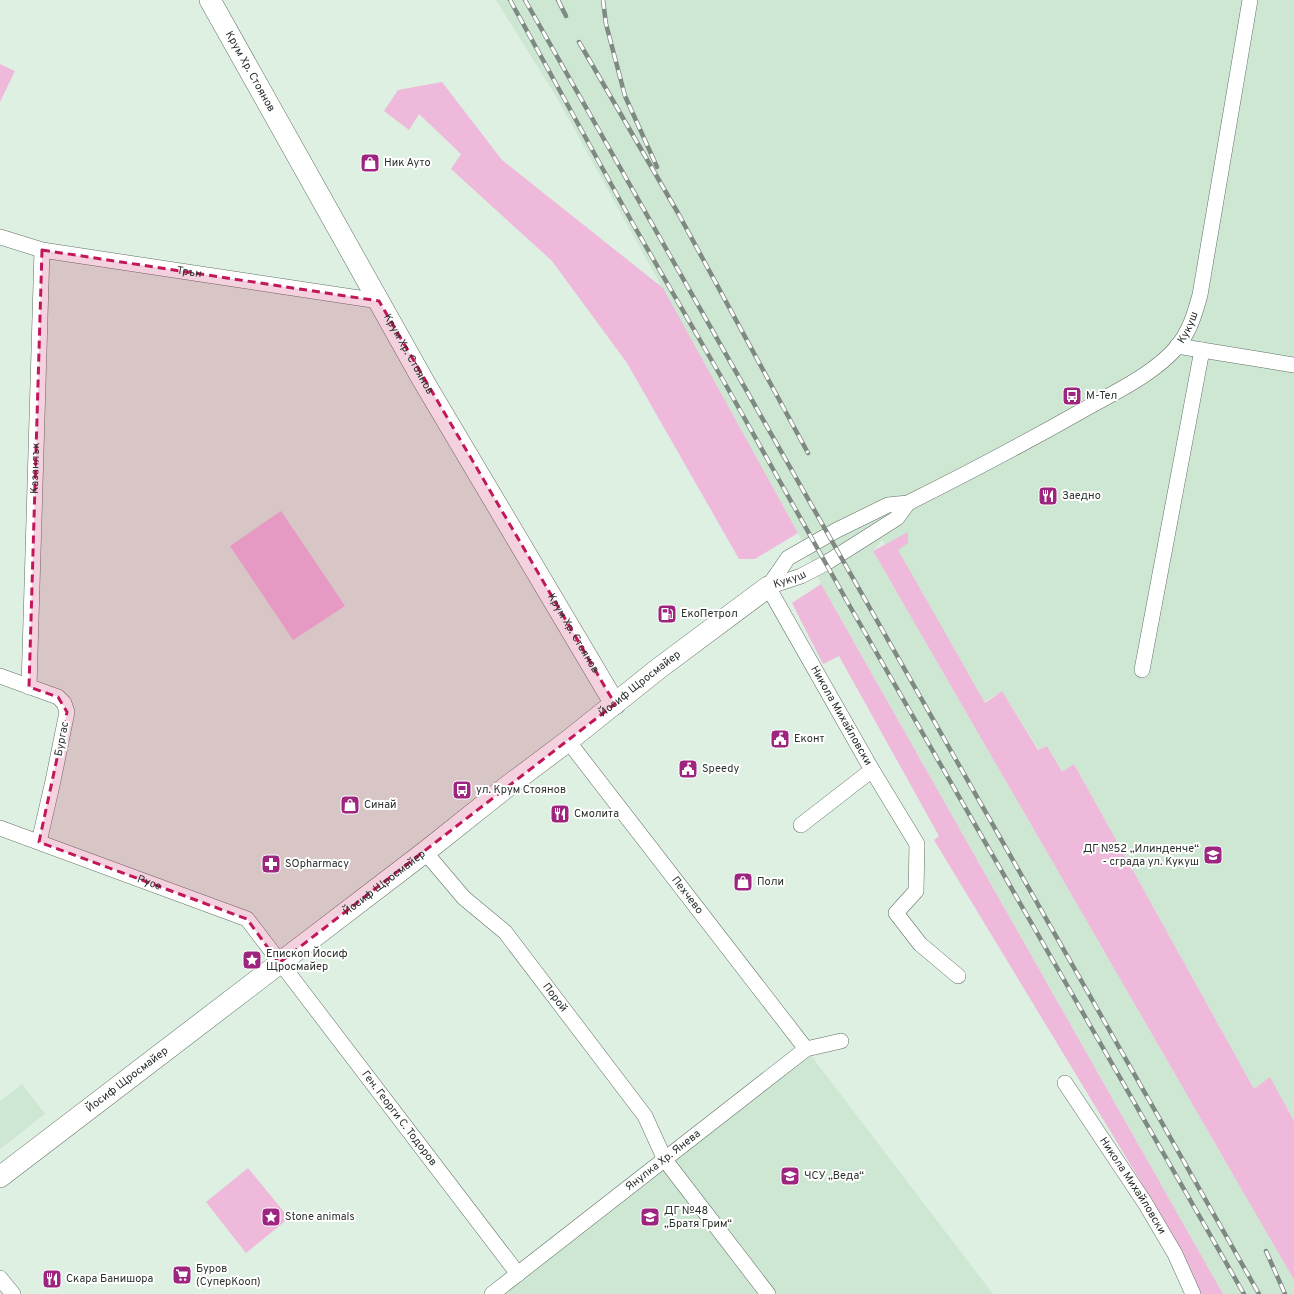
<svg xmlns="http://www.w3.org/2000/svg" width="1294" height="1294" viewBox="0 0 1294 1294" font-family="Overpass,sans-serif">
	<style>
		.built { fill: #cee7d3 }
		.green { fill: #efb9dc }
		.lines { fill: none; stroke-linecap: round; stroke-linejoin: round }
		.street-casing { stroke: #617165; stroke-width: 16 }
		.secondary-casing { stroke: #617165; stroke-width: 22 }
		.street { stroke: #fff; stroke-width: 15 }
		.secondary { stroke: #fff; stroke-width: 21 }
		.rail-casing { stroke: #7e8a81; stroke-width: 4.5 }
		.rail { stroke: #fff; stroke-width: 3; stroke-dasharray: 9; stroke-linecap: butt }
		.marked { fill: #c2185b; fill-opacity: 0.2; stroke: #c2185b; stroke-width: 3; stroke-dasharray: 8 5; stroke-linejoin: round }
		.labels { text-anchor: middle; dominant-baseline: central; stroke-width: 4; stroke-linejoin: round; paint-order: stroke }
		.street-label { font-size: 11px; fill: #2b322d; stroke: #fff }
		.poi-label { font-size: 11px; fill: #2b322d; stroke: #fff; text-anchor: start }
	</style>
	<rect width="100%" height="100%" fill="#def0e2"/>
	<g class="built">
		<path d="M 496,0 L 1294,0 L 1294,1121 L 1270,1078 L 1254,1089 L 1074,764 L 1062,772 L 1047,746 L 1039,750 L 1002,691 L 982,703 L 882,540 L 873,551 L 1294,1280 L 1294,1294 L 1223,1294 L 821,584 L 798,533 L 557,98 Z"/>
		<path d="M 806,1049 L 993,1294 L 492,1294 Z"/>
		<path d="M 22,1084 L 45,1114 L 0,1149 L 0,1101 Z"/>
	</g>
	<g class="green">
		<path d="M 0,64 L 15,71 L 0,102 Z"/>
		<path d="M 442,82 L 502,160 L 663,288 L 798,533 L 755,559 L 739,559 L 627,363 L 552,261 L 451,169 L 461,154 L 419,114 L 409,130 L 384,111 L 398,90 Z"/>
		<path d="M 281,511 L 345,606 L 293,640 L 230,546 Z"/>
		<path d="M 908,532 L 908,543 L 898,550 L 985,703 L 1002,691 L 1038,750 L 1047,746 L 1062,772 L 1074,764 L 1254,1089 L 1270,1077 L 1294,1121 L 1294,1280 L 873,551 Z"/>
		<path d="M 821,584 L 1223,1294 L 1197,1294 L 1138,1177 L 934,840 L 939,836 L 839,656 L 823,664 L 792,603 Z"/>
		<path d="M 248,1168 L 289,1218 L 246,1253 L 206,1202 Z"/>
	</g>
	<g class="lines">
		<defs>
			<g id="street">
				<path id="s1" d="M 0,237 L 42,250 L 379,301"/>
				<path d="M 1177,346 L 1294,365"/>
				<path id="s2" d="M 768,587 L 788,558 L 837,530 L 888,505 L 908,503 C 968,473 1027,442 1085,409 C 1115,392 1154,374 1177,347 C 1190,331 1195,313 1200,295 L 1250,0"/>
				<path id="s3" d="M 768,587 L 872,770 L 917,844 L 916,891 L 896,913 L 920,944 L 958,976"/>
				<path id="s4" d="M 768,587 L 801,576 L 826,563 L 897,518 L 908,503"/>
				<path d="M 1142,670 L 1202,350"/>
				<path d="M 0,676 L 58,697 L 64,703 L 67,712 L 53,781 L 39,842"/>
				<path id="s5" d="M 29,687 L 42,250"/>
				<path id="s6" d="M 568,741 L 806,1049"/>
				<path d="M 801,825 L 872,770"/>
				<path id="s7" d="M 0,828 L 247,919 L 518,1274"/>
				<path id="s8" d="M 425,852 L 464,898 L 505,932 L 645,1116 L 665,1160 L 768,1294"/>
				<path id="s9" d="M 1065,1083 L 1145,1203 L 1175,1254 L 1193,1294"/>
				<path d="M 0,1278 L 13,1294"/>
				<path id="s10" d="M 492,1294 L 806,1049 L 841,1041"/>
			</g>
			<g id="secondary">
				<path id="s11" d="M 210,0 L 424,382 L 615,704"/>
				<path id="s12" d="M 0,1177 L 425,852 L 504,789 L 568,741 L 658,669 L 768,587"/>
			</g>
		</defs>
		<use href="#street" class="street-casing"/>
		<use href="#secondary" class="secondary-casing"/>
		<use href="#street" class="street"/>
		<use href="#secondary" class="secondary"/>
		<defs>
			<g id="rail">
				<path d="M 510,0 L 633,224 L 727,387 L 848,603 L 1244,1294"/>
				<path d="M 525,0 L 1259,1294"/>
				<path d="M 558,0 L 566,16"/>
				<path d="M 603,0 L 606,24 L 625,96 L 657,167"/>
				<path d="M 579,42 L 678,213 L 808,453"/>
				<path d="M 1266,1251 L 1285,1294"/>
			</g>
		</defs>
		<use href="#rail" class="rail-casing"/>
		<use href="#rail" class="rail"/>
	</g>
	<path class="marked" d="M 42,250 L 379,301 L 615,704 L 279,963 L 247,919 L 39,842 L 67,712 L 58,697 L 29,687 Z"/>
	<defs>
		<symbol id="shop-square" viewBox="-11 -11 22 22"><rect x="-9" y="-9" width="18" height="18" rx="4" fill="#9d257f" stroke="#fff"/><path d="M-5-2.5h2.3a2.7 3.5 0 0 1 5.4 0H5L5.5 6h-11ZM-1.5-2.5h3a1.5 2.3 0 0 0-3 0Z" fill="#fff"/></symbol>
		<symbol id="bus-square" viewBox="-11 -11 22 22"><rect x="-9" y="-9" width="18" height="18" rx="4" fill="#9d257f" stroke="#fff"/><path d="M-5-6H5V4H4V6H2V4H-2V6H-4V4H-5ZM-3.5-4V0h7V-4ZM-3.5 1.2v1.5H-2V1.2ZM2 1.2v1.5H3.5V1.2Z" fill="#fff"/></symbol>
		<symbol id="restaurant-square" viewBox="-11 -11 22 22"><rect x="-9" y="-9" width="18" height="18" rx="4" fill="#9d257f" stroke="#fff"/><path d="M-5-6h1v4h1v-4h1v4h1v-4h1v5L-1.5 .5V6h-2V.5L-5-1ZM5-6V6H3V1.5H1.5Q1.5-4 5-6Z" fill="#fff"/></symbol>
		<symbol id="fuel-square" viewBox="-11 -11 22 22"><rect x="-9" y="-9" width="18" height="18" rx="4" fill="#9d257f" stroke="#fff"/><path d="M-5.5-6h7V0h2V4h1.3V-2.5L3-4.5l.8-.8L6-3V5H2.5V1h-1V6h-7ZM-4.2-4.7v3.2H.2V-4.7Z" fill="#fff"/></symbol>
		<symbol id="civic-square" viewBox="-11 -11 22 22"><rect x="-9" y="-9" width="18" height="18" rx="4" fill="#9d257f" stroke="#fff"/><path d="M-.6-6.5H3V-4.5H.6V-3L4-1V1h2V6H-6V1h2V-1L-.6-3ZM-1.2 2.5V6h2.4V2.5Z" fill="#fff"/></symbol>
		<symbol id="school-square" viewBox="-11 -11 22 22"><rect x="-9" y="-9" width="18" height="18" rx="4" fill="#9d257f" stroke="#fff"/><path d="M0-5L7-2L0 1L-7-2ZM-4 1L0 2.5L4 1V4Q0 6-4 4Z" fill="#fff"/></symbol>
		<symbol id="pharmacy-square" viewBox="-11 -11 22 22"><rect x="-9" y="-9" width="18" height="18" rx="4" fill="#9d257f" stroke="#fff"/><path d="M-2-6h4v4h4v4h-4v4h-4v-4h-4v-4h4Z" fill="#fff"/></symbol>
		<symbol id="sight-square" viewBox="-11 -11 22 22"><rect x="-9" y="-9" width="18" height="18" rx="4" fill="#9d257f" stroke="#fff"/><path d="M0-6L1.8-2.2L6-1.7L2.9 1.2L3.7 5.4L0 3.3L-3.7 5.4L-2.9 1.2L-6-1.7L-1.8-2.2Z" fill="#fff"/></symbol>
		<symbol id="supermarket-square" viewBox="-11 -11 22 22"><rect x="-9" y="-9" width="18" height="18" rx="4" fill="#9d257f" stroke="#fff"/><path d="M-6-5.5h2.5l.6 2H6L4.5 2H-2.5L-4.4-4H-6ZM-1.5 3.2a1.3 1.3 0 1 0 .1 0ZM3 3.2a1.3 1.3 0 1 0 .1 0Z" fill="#fff"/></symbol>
	</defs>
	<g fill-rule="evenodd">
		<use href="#shop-square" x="359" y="152" width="22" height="22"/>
		<use href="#bus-square" x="1061" y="385" width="22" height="22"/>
		<use href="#restaurant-square" x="1037" y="485" width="22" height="22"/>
		<use href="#fuel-square" x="656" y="603" width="22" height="22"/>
		<use href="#civic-square" x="769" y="728" width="22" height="22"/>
		<use href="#civic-square" x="677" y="758" width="22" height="22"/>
		<use href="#bus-square" x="451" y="779" width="22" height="22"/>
		<use href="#shop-square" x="339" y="794" width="22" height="22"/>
		<use href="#restaurant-square" x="549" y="803" width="22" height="22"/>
		<use href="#school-square" x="1202" y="844" width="22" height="22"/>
		<use href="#pharmacy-square" x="260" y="853" width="22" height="22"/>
		<use href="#shop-square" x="732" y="871" width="22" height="22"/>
		<use href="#sight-square" x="241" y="949" width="22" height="22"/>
		<use href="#school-square" x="779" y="1165" width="22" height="22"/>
		<use href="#sight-square" x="260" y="1206" width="22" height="22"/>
		<use href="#school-square" x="639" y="1206" width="22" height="22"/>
		<use href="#supermarket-square" x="171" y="1264" width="22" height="22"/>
		<use href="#restaurant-square" x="41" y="1268" width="22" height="22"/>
	</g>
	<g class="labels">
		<g class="street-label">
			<text stroke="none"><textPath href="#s11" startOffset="82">Крум Хр. Стоянов</textPath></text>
			<text stroke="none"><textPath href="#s1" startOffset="193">Трън</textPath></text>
			<text stroke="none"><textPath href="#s2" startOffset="503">Кукуш</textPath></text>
			<text stroke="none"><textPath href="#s11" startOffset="406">Крум Хр. Стоянов</textPath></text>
			<text stroke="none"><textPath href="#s5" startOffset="219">Казанлък</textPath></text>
			<text stroke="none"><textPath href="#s4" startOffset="23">Кукуш</textPath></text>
			<text stroke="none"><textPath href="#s11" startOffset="730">Крум Хр. Стоянов</textPath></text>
			<text stroke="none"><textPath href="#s12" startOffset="808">Йосиф Щросмайер</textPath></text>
			<text stroke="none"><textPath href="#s3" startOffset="148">Никола Михайловски</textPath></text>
			<text transform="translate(62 739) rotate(-79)">Бургас</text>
			<text stroke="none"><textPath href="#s7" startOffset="159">Русе</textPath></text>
			<text stroke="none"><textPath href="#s12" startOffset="484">Йосиф Щросмайер</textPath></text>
			<text stroke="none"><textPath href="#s6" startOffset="195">Пехчево</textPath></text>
			<text stroke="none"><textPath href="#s8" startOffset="196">Порой</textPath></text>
			<text stroke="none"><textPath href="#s12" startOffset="160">Йосиф Щросмайер</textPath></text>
			<text stroke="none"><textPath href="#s7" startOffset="514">Ген. Георги С. Тодоров</textPath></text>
			<text stroke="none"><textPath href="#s10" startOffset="217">Янулка Хр. Янева</textPath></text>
			<text stroke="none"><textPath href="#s9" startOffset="123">Никола Михайловски</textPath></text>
		</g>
		<g class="poi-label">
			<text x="384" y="163">Ник Ауто</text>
			<text x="1086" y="396">М-Тел</text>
			<text x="1062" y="496">Заедно</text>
			<text x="681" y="614">ЕкоПетрол</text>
			<text x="794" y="739">Еконт</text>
			<text x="702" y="769">Speedy</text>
			<text x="476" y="790">ул. Крум Стоянов</text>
			<text x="364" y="805">Синай</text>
			<text x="574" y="814">Смолита</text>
			<text x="1199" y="849" text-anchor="end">ДГ №52 „Илинденче“<tspan x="1199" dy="13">- сграда ул. Кукуш</tspan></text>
			<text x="285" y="864">SOpharmacy</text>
			<text x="757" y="882">Поли</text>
			<text x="266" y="954">Епископ Йосиф<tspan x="266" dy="13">Щросмайер</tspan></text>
			<text x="804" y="1176">ЧСУ „Веда“</text>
			<text x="664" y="1211">ДГ №48<tspan x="664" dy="13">„Братя Грим“</tspan></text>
			<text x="285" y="1217">Stone animals</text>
			<text x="196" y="1269">Буров<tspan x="196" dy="13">(СуперКооп)</tspan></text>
			<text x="66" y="1279">Скара Банишора</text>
		</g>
	</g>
</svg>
